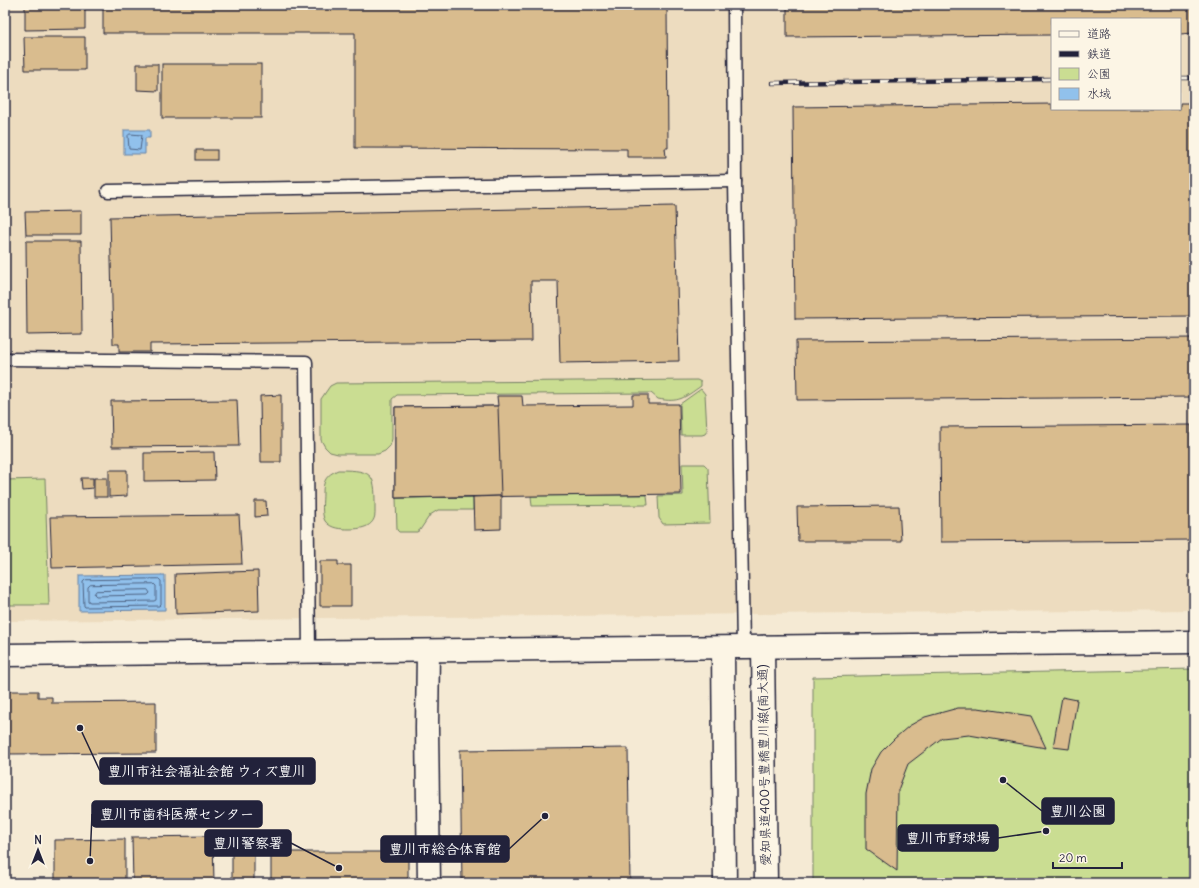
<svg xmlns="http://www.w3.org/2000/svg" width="1199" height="888" viewBox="0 0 1199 888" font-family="Delius,'Klee One',sans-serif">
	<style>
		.built { fill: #eddcbf; fill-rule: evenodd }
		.green { fill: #cadd92; stroke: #768066 }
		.water { fill: #91c1ec; stroke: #6581a5 }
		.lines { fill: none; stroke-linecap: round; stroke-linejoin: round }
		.shore { stroke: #4e6282; stroke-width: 1 }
		.building { fill: #d9bc8e; stroke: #22223b }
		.service-casing { stroke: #22223b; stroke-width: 15 }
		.minor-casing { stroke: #22223b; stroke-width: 25 }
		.tertiary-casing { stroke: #22223b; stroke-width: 25 }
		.secondary-casing { stroke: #22223b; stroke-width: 25 }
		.service { stroke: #fcf5e5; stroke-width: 12 }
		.minor { stroke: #fcf5e5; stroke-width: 22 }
		.tertiary { stroke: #fcf5e5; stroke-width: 22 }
		.secondary { stroke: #fcf5e5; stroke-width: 22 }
		.rail-casing { stroke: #22223b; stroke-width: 4.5 }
		.rail { stroke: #fcf5e5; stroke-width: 3; stroke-dasharray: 9; stroke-linecap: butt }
		.labels { text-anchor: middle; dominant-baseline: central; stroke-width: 3; stroke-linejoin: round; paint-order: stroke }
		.street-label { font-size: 13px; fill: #22223b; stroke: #fcf5e5 }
		.leader { fill: none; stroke: #22223b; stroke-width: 1.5 }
		.callout-dot { fill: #22223b; stroke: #fcf5e5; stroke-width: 1.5 }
		.callout { fill: #22223b; stroke: #22223b; stroke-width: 1.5 }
		.callout-label { font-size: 14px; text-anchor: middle; font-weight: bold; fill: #fff }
	</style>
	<rect width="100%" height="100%" fill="#f5ead4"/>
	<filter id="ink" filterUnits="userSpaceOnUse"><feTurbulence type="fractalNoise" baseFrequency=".025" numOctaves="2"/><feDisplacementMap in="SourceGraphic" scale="8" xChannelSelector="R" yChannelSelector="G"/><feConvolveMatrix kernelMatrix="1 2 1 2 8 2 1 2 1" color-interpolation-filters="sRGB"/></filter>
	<g filter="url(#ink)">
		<path class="built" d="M 5,5 L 1194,5 L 1194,610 L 5,621 ZM 1052,19 L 1180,19 L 1180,109 L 1052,109 Z"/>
		<g class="green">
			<path d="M 697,380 L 701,382 L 701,386 C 684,398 679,403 658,399 L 651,393 L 397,395 L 392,399 L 392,439 L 390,446 L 385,451 L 378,454 L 338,454 L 330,452 L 325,447 L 321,440 L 321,399 L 330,386 L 336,383 Z"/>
			<path d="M 701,389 L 705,394 L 707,431 L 705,434 L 702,435 L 681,435 L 680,404 Z"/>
			<path d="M 682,464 L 704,464 L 708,468 L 710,523 L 663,524 L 659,518 L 658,496 L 683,495 Z"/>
			<path d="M 338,470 C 376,470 375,475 375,511 C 376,526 363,529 350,529 C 341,529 331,529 325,521 C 321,514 323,501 323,493 C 323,481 326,475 338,470 Z"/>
			<path d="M 45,479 L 49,605 L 5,605 L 5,480 Z"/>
			<path d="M 647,495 L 648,505 L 532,506 L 531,496 Z"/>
			<path d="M 473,497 L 473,510 L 438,510 L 430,515 L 420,530 L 417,532 L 399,532 L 397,530 L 396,498 Z"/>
			<path d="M 1194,669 L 1194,883 L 813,883 L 813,677 Z"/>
		</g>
		<g class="water">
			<path d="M 124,130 L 150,130 L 150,138 L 145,138 L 145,154 L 124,154 Z"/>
			<path d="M 165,575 L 165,610 L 79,611 L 79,576 Z"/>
		</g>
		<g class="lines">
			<g class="shore">
				<path d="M 130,134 L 142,135 L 140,150 L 129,149 L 128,136 Z"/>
				<path d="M 159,579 L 161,581 L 161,604 L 159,606 L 85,607 L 84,606 L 83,582 L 85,580 Z"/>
				<path d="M 154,584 L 156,586 L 156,600 L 154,601 L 90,602 L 88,601 L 88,587 L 90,585 Z"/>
				<path d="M 148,590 L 150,593 L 148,595 L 96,596 L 94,594 L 96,591 Z"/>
			</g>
		</g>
		<g class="building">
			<path d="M 25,5 L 85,5 L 85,29 L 25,30 Z"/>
			<path d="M 103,5 L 667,5 L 668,148 L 665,148 L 666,157 L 627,157 L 627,149 L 355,148 L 355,33 L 103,33 Z"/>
			<path d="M 787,5 L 1194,5 L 1194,33 L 1180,34 L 1180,19 L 1052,19 L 1052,35 L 787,37 Z"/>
			<path d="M 24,37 L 85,37 L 85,70 L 25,70 Z"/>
			<path d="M 137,64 L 158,64 L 158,91 L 137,90 Z"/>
			<rect x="162" y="64" width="99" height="54"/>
			<path d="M 1180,103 L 1194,103 L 1194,316 L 795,319 L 793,107 L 1052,104 L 1052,109 L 1180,109 Z"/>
			<rect x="196" y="150" width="21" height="10"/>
			<path d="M 675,206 L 679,361 L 560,363 L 558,281 L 531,281 L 532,341 L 150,344 L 150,352 L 119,352 L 119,344 L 113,344 L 110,217 Z"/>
			<path d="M 81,211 L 81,235 L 26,235 L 25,212 Z"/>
			<path d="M 26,241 L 81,241 L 82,334 L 27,335 Z"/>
			<path d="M 1194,338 L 1194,397 L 797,400 L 796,341 Z"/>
			<path d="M 281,395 L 281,462 L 261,462 L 260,396 Z"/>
			<path d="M 633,395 L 648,395 L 648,404 L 679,404 L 681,494 L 395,498 L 395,407 L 498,406 L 497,396 L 522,396 L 523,406 L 633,405 Z"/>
			<path d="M 237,400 L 239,446 L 112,447 L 111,401 Z"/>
			<path d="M 498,406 L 501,496 L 395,498 L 395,407 Z"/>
			<path d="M 1191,425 L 1192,540 L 941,542 L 940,427 Z"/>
			<path d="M 214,452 L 215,480 L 144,481 L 144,453 Z"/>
			<path d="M 109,470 L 127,470 L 127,496 L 109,497 Z"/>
			<path d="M 81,478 L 93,478 L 93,488 L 82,489 Z"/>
			<rect x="94" y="478" width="13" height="19"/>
			<path d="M 501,496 L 501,529 L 474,530 L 473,497 Z"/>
			<path d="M 255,501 L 266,501 L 267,516 L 255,517 Z"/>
			<path d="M 899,506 L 901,541 L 798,541 L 797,507 Z"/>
			<path d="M 239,515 L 242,564 L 52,568 L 50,517 Z"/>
			<path d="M 320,561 L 338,561 L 338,565 L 351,565 L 351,606 L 320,606 Z"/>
			<path d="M 258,571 L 259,611 L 176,614 L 175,574 Z"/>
			<path d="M 5,691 L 38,691 L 38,697 L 52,697 L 52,703 L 156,702 L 156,753 L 5,754 Z"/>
			<path d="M 1062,697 L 1077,700 L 1069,749 L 1053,747 Z"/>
			<path d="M 958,708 L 978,708 L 1031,716 L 1046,748 L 969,735 L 942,738 L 908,764 L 898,790 L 897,871 L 866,849 L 866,794 L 871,769 L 881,752 L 895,738 L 909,726 L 925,717 Z"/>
			<path d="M 628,748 L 630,883 L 462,883 L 460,750 Z"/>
			<path d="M 213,836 L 214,883 L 133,883 L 132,837 Z"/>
			<rect x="232" y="836" width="22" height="47"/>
			<path d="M 125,839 L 125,883 L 55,883 L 55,840 Z"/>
			<rect x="271" y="852" width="137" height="31"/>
		</g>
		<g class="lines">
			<defs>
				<g id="service">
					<path d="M 734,5 L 735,181 L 743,647"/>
					<path d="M 108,191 L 735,181"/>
					<path d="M 5,359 L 306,362 L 309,653"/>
				</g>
				<path id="minor" d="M 428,651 L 427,728 L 429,883"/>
				<path id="tertiary" d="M 5,655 L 1194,642"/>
				<g id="secondary">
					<path d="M 763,647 L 766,883"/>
					<path d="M 723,648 L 725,883"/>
				</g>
			</defs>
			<use href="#service" class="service-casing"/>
			<use href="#minor" class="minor-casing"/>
			<use href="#tertiary" class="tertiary-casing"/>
			<use href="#secondary" class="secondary-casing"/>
			<use href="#service" class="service"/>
			<use href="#minor" class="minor"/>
			<use href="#tertiary" class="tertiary"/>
			<use href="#secondary" class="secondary"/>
			<defs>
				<g id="rail">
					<path d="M 1180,78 L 1194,78"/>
					<path d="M 772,83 L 1052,79"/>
				</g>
			</defs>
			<use href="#rail" class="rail-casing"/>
			<use href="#rail" class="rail"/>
		</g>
	</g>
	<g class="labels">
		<g class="street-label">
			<text transform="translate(764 765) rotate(-91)">愛知県道400号豊橋豊川線(南大通)</text>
		</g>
	</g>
	<path class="leader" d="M80 728L100 771M1003 780L1042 811M90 861L92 814M1046 831L998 838M339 868L291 843M545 816L509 849"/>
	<g class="callout-dot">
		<circle cx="80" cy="728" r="4"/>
		<circle cx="1003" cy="780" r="4"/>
		<circle cx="90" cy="861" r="4"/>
		<circle cx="1046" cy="831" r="4"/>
		<circle cx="339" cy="868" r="4"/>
		<circle cx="545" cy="816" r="4"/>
	</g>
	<g class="callout">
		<rect x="100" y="758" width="215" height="26" rx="4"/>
		<rect x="1042" y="798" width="72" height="26" rx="4"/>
		<rect x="92" y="801" width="170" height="26" rx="4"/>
		<rect x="898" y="825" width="100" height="26" rx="4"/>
		<rect x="205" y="830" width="86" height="26" rx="4"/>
		<rect x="381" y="836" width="128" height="26" rx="4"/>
	</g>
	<g class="callout-label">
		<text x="207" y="776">豊川市社会福祉会館 ウィズ豊川</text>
		<text x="1078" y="816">豊川公園</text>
		<text x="177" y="819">豊川市歯科医療センター</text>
		<text x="948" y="843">豊川市野球場</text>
		<text x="248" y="848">豊川警察署</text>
		<text x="445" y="854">豊川市総合体育館</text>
	</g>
	<rect width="1199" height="888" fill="none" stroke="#fcf5e5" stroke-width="20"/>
	<rect x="10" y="10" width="1179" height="868" fill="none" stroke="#22223b" stroke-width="1.5" filter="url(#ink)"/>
	<rect x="1051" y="18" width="130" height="92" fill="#fcf5e5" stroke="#a5a1a1"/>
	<rect x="1059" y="31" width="20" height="6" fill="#fcf5e5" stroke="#a5a1a1"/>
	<text x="1087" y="38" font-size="12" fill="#22223b">道路</text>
	<rect x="1059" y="51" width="20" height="6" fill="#22223b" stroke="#a5a1a1"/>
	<text x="1087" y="58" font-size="12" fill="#22223b">鉄道</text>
	<rect x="1059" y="68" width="20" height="12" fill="#cadd92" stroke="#a5a1a1"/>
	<text x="1087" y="78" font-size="12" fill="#22223b">公園</text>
	<rect x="1059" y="88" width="20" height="12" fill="#91c1ec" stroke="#a5a1a1"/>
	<text x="1087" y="98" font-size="12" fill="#22223b">水域</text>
	<g transform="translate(38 850)" stroke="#fcf5e5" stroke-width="3" paint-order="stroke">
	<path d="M0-3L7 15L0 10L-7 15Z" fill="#22223b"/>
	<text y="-6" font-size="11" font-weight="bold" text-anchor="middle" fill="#22223b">N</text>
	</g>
	<path d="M1053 862v6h69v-6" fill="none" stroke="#22223b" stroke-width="2"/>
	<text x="1059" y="862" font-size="12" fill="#22223b" stroke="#fcf5e5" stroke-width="3" paint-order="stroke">20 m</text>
</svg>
